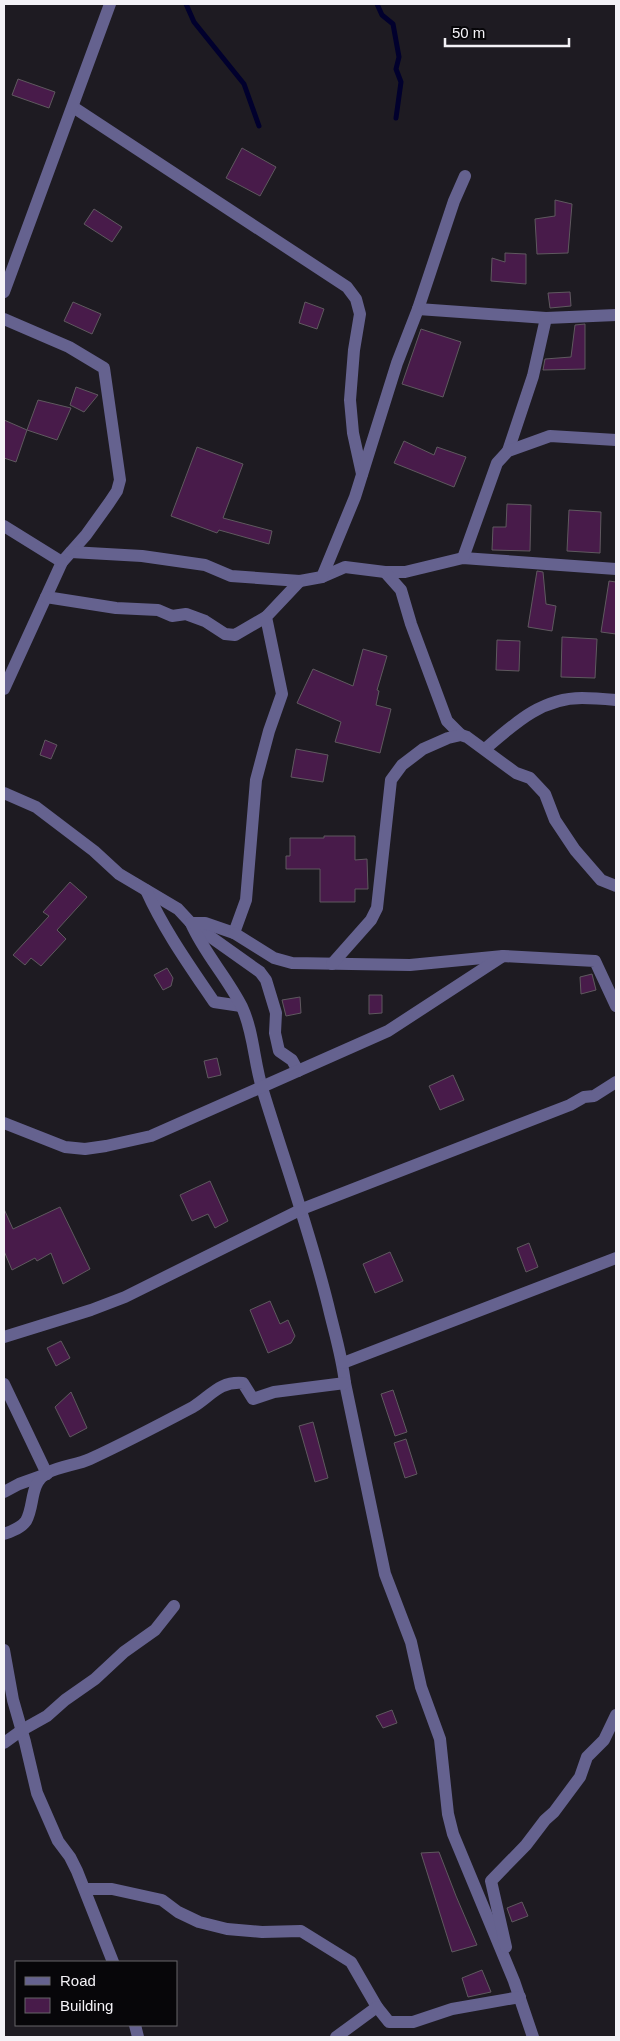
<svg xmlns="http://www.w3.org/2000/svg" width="620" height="2041" viewBox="0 0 620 2041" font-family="Helvetica,sans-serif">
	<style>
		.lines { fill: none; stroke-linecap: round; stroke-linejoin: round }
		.stream { stroke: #01002d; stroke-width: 5 }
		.building { fill: #481b4a; stroke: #5f595f }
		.street { stroke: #65628f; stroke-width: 12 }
	</style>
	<rect width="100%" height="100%" fill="#1e1b22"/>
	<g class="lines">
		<g class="stream">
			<path d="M 186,4 L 194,22 L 244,84 L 259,126"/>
			<path d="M 377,4 L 382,15 L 393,24 L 399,57 L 396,69 L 401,82 L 396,118"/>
		</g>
	</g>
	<g class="building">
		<path d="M 18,79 L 55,92 L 49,108 L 12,95 Z"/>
		<path d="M 242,148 L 276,167 L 260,196 L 226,178 Z"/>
		<path d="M 555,200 L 572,204 L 568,253 L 537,254 L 535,219 L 555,216 Z"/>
		<path d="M 94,209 L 122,227 L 112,242 L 84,224 Z"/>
		<path d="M 505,253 L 526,254 L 526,284 L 491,281 L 492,258 L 505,262 Z"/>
		<path d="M 570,292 L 571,306 L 550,308 L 548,293 Z"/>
		<path d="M 73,302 L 101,314 L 92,334 L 64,321 Z"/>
		<path d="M 305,302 L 324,309 L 317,329 L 299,323 Z"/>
		<path d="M 585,324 L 585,369 L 543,370 L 545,359 L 571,357 L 575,325 Z"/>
		<path d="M 421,329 L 461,342 L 443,397 L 402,384 Z"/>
		<path d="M 76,387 L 98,395 L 84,412 L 70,405 Z"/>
		<path d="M 38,400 L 71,408 L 57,440 L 27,430 Z"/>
		<path d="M 4,420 L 27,430 L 16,462 L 4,458 Z"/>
		<path d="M 404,441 L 434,455 L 437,447 L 466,457 L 454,487 L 394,463 Z"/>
		<path d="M 197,447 L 243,464 L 223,518 L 272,531 L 269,544 L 219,530 L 217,533 L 171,516 Z"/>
		<path d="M 507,504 L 531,505 L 530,551 L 492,550 L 493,527 L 506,527 Z"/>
		<path d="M 569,510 L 601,512 L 600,553 L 567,551 Z"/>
		<path d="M 537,571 L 543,572 L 546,604 L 556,606 L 552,631 L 528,627 Z"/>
		<path d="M 609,581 L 616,582 L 616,634 L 601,632 Z"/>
		<path d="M 562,637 L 597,639 L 595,678 L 561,677 Z"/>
		<path d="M 497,640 L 520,641 L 519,671 L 496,670 Z"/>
		<path d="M 363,649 L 387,656 L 377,690 L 379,691 L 376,705 L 391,709 L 380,753 L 335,742 L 341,722 L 297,703 L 313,669 L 353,686 Z"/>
		<path d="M 45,740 L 57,745 L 51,759 L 40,755 Z"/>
		<path d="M 296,749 L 328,755 L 323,782 L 291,777 Z"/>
		<path d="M 324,836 L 355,836 L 355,860 L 367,859 L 368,889 L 355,889 L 355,902 L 320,902 L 320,869 L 286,869 L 286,856 L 290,856 L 290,838 L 324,838 Z"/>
		<path d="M 70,882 L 87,897 L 57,930 L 66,939 L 41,966 L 31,958 L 25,965 L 13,955 L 49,916 L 43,912 Z"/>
		<path d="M 167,968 L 173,978 L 171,986 L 163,990 L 154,975 Z"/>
		<path d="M 592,974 L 596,990 L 581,994 L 580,977 Z"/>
		<path d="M 369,995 L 382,995 L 382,1013 L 369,1014 Z"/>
		<path d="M 300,997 L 301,1013 L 286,1016 L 282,1000 Z"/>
		<path d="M 217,1058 L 221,1075 L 208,1078 L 204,1061 Z"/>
		<path d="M 453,1075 L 464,1100 L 440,1110 L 429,1086 Z"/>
		<path d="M 210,1181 L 228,1221 L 215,1228 L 208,1214 L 192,1221 L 180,1195 Z"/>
		<path d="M 60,1207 L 90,1269 L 63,1284 L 51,1253 L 37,1261 L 35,1258 L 12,1270 L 4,1251 L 4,1209 L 13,1229 Z"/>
		<path d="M 529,1243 L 538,1267 L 526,1272 L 517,1248 Z"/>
		<path d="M 390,1252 L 403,1281 L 375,1293 L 363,1264 Z"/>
		<path d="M 270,1301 L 280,1324 L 288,1320 L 295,1336 L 291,1343 L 268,1353 L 250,1310 Z"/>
		<path d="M 61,1341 L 70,1358 L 56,1366 L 47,1348 Z"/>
		<path d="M 393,1390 L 407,1432 L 395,1436 L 381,1394 Z"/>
		<path d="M 71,1392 L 87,1428 L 70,1437 L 55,1407 Z"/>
		<path d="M 313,1422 L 328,1478 L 315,1482 L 299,1426 Z"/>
		<path d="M 406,1439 L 417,1474 L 405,1478 L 394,1443 Z"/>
		<path d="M 392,1710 L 397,1723 L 383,1728 L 376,1716 Z"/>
		<path d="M 439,1852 L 456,1896 L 477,1945 L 452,1952 L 421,1853 Z"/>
		<path d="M 522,1902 L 528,1916 L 512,1922 L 507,1908 Z"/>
		<path d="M 482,1970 L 491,1992 L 468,1997 L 462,1978 Z"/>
	</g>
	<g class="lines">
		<g class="street">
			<path d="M 73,107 L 347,287 L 356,299 L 360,314 L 354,350 L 350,400 L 353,433 L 362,474"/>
			<path d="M 4,292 L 110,4"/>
			<path d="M 418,309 L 546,318 L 616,315"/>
			<path d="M 4,319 L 69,347 L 104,368 L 120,480 L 117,491 L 109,503 L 86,535 L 62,562 L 4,689"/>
			<path d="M 508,451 L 533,376 L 546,318"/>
			<path d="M 4,526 L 62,562"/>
			<path d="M 71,552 L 142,556 L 205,565 L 231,576 L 300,581 L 322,577 L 345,567 L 385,572 L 405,572 L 463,558 L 616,569"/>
			<path d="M 463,558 L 497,463 L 508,451 L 550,436 L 616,440"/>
			<path d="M 385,572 L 401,590 L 411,624 L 447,721 L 461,735"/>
			<path d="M 322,577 L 355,497 L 397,363 L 418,309 L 454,201 L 465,176"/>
			<path d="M 46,597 L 116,608 L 158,610 L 172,616 L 186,614 L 205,621 L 225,634 L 235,635 L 266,617"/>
			<path d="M 485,749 C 514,724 541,698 582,698 C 593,698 605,699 616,700"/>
			<path d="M 4,793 L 36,807 L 94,851 L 119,874 L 178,909 L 191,923 L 260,972 L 266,980 L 276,1013 L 275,1033 L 279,1051 L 292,1060 L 298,1071"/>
			<path d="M 146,890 C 164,930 189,965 214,1002 L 241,1006"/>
			<path d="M 191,923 C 204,953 227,977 242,1007 C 254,1033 254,1064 263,1091 C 285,1163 310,1232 328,1305 C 334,1331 342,1356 345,1383 L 385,1574 L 411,1642 L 421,1687 L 440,1739 L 448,1814 L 453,1834 L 514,1981 L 533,2037"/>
			<path d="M 191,923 L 205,923 L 234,933 L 246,900 L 256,780 L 269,731 L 282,694 L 266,617 L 300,581"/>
			<path d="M 234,933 L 274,958 L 292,963 L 410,965 L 503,956 L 595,961 L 616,1006"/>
			<path d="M 332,964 L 371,920 L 377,908 L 391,780 L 402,765 L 423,749 L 448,738 L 461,735 L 467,737 L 516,773 L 530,778 L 545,794 L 555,820 L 575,850 L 601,880 L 616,886"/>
			<path d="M 4,1123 L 65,1147 L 85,1149 L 106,1146 L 151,1136 L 388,1031 L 503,956"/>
			<path d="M 4,1337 L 91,1310 L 125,1297 L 302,1209 L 570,1105 L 584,1097 L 594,1096 L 616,1082"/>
			<path d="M 343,1363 L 616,1258"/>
			<path d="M 4,1384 L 47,1474 L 19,1484 L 4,1492"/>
			<path d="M 4,1534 C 12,1531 21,1528 26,1521 C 35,1505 29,1484 47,1473 C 60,1466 77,1465 90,1459 C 125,1443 159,1425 193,1407 C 211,1396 219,1381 243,1383 L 253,1399 L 274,1392 L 345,1383"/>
			<path d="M 4,1650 L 13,1700 L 25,1742 L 37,1793 L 58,1841 L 70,1857 L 77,1871 L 113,1962"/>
			<path d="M 4,1743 L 22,1730 L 47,1716 L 65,1700 L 95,1679 L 124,1652 L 155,1630 L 174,1606"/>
			<path d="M 85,1889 L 112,1889 L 162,1900 L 178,1912 L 199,1922 L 227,1929 L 262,1932 L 301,1931 L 351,1962 L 377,2007"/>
			<path d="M 506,1947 L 491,1881 L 526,1845 L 545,1820 L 554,1812 L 580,1777 L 587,1757 L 604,1740 L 616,1715"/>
			<path d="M 135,2025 L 138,2037"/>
			<path d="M 336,2037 L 377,2007 L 389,2022 L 413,2022 L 452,2009 L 520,1997"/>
		</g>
	</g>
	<rect width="620" height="2041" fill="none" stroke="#f4f2f7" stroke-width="10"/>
	<rect x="15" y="1961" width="162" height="65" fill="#070609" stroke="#666468"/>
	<rect x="25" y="1977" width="25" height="8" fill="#65628f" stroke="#666468"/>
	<text x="60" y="1986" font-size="15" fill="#f4f2f7">Road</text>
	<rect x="25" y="1998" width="25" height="15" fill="#481b4a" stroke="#666468"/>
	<text x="60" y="2011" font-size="15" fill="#f4f2f7">Building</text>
	<path d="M445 38v8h124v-8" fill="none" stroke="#f4f2f7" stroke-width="2.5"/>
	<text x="452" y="38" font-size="15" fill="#f4f2f7" stroke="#070609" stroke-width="4" paint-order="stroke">50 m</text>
</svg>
